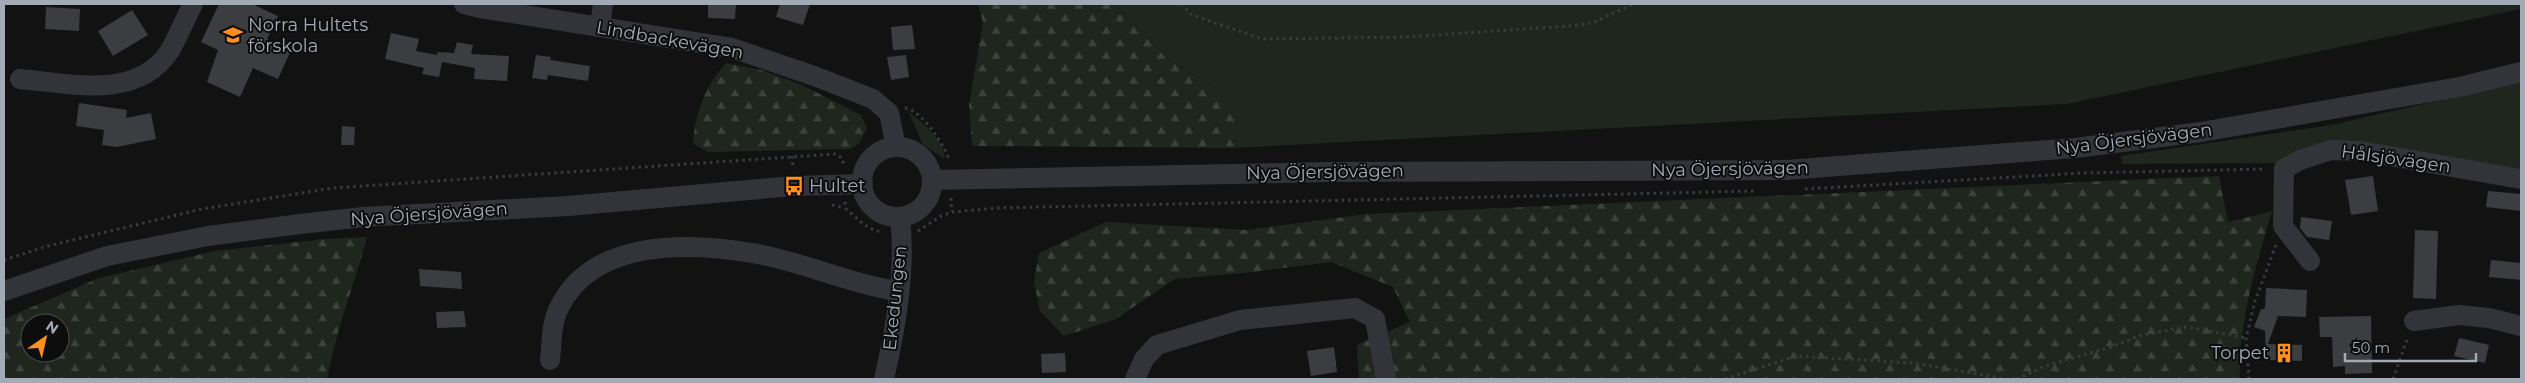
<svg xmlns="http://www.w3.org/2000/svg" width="2525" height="383" viewBox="0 0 2525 383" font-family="Montserrat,sans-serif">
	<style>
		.grass { fill: #1e261e }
		.forest { fill: url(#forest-firs); fill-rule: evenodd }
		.building { fill: #3c3d41 }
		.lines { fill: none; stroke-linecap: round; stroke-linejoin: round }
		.path { stroke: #383c40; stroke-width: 3; stroke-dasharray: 2.5 4; stroke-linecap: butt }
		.minor { stroke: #323439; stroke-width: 20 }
		.labels { text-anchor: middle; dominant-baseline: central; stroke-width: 4; stroke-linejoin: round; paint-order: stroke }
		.poi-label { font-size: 18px; fill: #a2abb5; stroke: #0d0d0e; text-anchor: start }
		.street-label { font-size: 18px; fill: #a2abb5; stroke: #0d0d0e }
	</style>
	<defs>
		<pattern id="forest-firs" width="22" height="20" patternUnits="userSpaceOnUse" patternTransform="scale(1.25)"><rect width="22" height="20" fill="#1e261e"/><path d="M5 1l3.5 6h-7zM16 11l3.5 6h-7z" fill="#3c433c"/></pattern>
	</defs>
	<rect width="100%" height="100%" fill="#121213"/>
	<g class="grass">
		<path d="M 1110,4 L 2521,4 L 2521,9 L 2067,104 L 1233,148 L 1238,125 L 1214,87 L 1165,57 L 1139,26 Z"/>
		<path d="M 2521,82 L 2521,169 L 2350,141 L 2280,163 L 2122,164 L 2121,156 L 2331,125 Z"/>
		<path d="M 908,111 C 922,122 945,140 945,159 L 923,145 Z"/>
	</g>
	<g class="forest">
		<path d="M 978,4 L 1110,4 L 1139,26 L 1165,57 L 1214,87 L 1238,125 L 1233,148 L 972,146 L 969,105 L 983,23 Z"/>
		<path d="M 726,63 L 761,70 L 802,85 L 861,115 L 867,128 L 859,144 L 850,149 L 709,152 L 693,144 C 694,116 706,84 726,63 Z"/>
		<path d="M 2219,176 L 2228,222 L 2272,211 C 2256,266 2238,322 2240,379 L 1357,379 L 1359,376 L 1357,345 L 1410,322 L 1393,287 L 1331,262 L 1243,273 L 1175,279 L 1114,320 L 1064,336 L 1040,311 L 1034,282 L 1039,253 L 1106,222 L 1246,230 L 1367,214 Z"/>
		<path d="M 367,237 C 354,285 336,331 327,379 L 4,379 L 4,319 L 99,278 L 215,251 L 326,239 ZM 30,323 L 60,323 L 60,353 L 30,353 Z"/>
	</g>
	<g class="building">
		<path d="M 219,4 L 252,4 L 278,16 L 267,39 L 291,50 L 278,79 L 253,68 L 240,97 L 207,82 L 218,50 L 201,42 Z"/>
		<path d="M 708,4 L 736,4 L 735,19 L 708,18 Z"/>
		<path d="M 780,4 L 810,4 L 803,25 L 776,17 Z"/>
		<path d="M 46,7 L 80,9 L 79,31 L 45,29 Z"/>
		<path d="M 132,10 L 148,35 L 113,56 L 98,31 Z"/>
		<path d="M 912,25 L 915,49 L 893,50 L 891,27 Z"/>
		<path d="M 391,33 L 419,39 L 416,51 L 437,55 L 438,52 L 454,53 L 457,42 L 473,45 L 471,54 L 509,56 L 507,81 L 474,79 L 475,68 L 442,62 L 439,77 L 422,74 L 424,68 L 385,59 Z"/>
		<path d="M 536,55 L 551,57 L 550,60 L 590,66 L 588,81 L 548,75 L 547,80 L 532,78 Z"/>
		<path d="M 906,55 L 909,77 L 891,80 L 887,57 Z"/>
		<path d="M 79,103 L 127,110 L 126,118 L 151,113 L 156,139 L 117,147 L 102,145 L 104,130 L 76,126 Z"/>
		<path d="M 342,126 L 355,127 L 354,145 L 341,145 Z"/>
		<path d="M 2373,176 L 2378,211 L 2351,215 L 2345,180 Z"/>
		<path d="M 2488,191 L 2521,194 L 2521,211 L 2486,207 Z"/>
		<path d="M 2301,217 L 2332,221 L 2329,240 L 2307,237 L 2300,228 Z"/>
		<path d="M 2415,230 L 2438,231 L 2436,299 L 2413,298 Z"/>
		<path d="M 2491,260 L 2521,263 L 2521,280 L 2489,277 Z"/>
		<path d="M 419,269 L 461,272 L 462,289 L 420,286 Z"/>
		<path d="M 2266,288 L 2307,290 L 2306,317 L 2278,316 L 2268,344 L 2302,345 L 2302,361 L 2266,360 L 2265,331 L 2254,327 L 2261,309 L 2265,309 Z"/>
		<path d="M 464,311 L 466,327 L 437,328 L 436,312 Z"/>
		<path d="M 2371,316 L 2372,373 L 2345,374 L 2345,366 L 2333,367 L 2332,337 L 2320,337 L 2319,317 Z"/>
		<path d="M 2459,338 L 2489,345 L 2485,363 L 2454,356 Z"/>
		<path d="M 1334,347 L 1337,372 L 1311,376 L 1307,351 Z"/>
		<path d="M 1065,353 L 1066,372 L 1042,373 L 1041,354 Z"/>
	</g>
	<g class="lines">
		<g class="path">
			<path d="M 1181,4 L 1192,15 L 1262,39 L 1405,37 L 1569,26 L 1592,23 L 1633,4"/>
			<path d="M 905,108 C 923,111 944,145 950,161"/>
			<path d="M 792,156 L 793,169"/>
			<path d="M 1805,189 L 2083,173 L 2266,169"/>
			<path d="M 951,198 L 952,212"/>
			<path d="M 845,202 L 845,208 C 857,218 867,230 882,232"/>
			<path d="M 832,205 L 845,208"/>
			<path d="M 918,231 L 941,216 L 952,212 L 997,208 L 1757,191"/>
			<path d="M 4,260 L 48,246 L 202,209 L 333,188 L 835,154 L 842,158 L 844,166"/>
			<path d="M 1725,379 L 1796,356 L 1913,363 L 2007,379"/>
			<path d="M 2017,379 L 2045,366 L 2111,347 L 2141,335 L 2187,327 L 2246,338"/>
			<path d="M 2249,379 L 2246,338 L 2255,301 L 2276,245"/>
			<path d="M 2393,379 L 2408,337"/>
		</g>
		<g class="minor">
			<path d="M 464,4 L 480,8 L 732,48 L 817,77 L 873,99 L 889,113 L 896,147"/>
			<path d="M 600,27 L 603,4"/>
			<path d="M 20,79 C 69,83 136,101 169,52 C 178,37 185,19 193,4"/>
			<circle cx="897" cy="182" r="35"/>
			<path d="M 932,180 L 1330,172 L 1786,170 L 2075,148 L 2201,132 L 2459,87 L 2521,72"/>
			<path d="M 2310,261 L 2283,226 L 2284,169 L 2300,160 L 2331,150 L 2361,151 L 2521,179"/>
			<path d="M 4,291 L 107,256 L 208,236 L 300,224 L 363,217 L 568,206 L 794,186 L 863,184"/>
			<path d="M 2414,321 L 2459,315 L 2489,318 L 2521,326"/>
			<path d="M 550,360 C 552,343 551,323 559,308 C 592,239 688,242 752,253 C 802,261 848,284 899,291"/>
			<path d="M 884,379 C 896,327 906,270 900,217"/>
			<path d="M 1135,379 L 1144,359 L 1157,345 L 1240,320 L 1355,308 L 1375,319 L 1386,379"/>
		</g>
	</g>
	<defs>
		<symbol id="school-bare" viewBox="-9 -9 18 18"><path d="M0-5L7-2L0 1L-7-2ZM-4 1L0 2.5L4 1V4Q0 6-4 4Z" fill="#ff901e" stroke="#0d0d0e" stroke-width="2.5" paint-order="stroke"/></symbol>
		<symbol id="bus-bare" viewBox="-9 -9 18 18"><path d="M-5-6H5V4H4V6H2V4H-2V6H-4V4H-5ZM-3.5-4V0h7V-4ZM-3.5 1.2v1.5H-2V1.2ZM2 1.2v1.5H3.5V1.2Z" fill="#ff901e" stroke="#0d0d0e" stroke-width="2.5" paint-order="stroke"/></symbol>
		<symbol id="building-bare" viewBox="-9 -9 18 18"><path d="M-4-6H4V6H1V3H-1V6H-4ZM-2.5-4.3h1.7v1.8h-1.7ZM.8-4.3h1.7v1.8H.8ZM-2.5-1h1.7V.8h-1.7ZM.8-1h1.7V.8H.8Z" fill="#ff901e" stroke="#0d0d0e" stroke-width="2.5" paint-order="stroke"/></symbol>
	</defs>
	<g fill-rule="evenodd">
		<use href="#school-bare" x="219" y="21" width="28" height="28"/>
		<use href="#bus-bare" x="780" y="172" width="28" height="28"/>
		<use href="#building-bare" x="2270" y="339" width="28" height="28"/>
	</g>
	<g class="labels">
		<g class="poi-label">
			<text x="248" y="25">Norra Hultets<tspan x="248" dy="21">förskola</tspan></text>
			<text x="809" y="186">Hultet</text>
			<text x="2269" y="353" text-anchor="end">Torpet</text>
		</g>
		<g class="street-label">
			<text transform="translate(670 40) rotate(10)">Lindbackevägen</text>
			<text transform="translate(2134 139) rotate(-7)">Nya Öjersjövägen</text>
			<text transform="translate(2396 159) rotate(8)">Hålsjövägen</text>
			<text transform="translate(1730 169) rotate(-1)">Nya Öjersjövägen</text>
			<text transform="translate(1325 172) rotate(-1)">Nya Öjersjövägen</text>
			<text transform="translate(429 214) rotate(-4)">Nya Öjersjövägen</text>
			<text transform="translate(895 298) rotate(-84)">Ekedungen</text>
		</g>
	</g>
	<rect width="2525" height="383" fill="none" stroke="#a2abb5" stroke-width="10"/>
	<g transform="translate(45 338) rotate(34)"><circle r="24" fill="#0d0d0e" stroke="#494c51"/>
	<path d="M0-4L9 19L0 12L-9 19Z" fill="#ff901e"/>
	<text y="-8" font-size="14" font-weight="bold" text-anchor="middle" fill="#a2abb5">N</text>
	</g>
	<path d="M2345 353v8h131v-8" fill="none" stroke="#a2abb5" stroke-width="2.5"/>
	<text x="2352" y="353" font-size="15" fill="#a2abb5" stroke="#0d0d0e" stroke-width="4" paint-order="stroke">50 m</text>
</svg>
